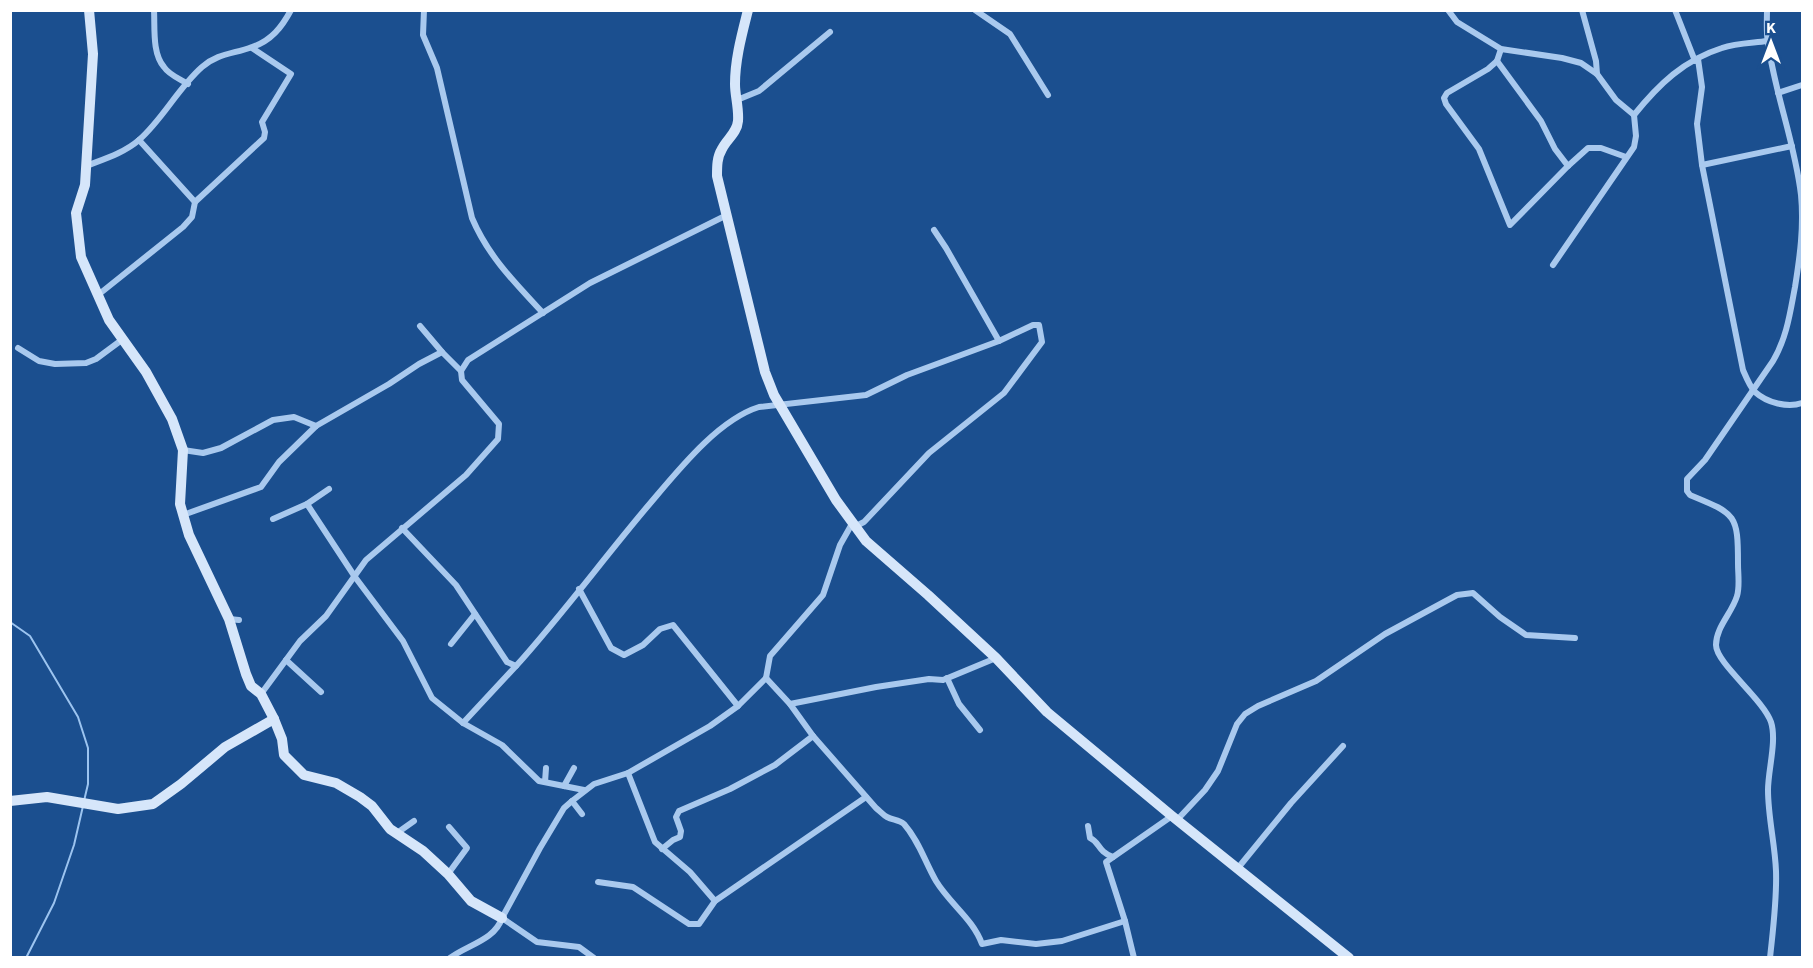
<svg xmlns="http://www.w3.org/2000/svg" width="1813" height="968" viewBox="0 0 1813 968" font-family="'Source Sans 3',sans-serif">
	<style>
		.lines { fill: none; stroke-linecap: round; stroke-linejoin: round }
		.stream { stroke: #9cc4f0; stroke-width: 2 }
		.street { stroke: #a9c9ee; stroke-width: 6 }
		.secondary { stroke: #d6e6fa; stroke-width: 10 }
	</style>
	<rect width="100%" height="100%" fill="#1b4f8f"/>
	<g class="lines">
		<g class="stream">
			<path d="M 10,622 L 30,636 L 78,717 L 88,748 L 88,784 L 84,801"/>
			<path d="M 26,958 L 54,903 L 74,845 L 83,806"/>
		</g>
		<g class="street">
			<path d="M 154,10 C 155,28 152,53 164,67 C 169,75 180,79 188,84"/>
			<path d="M 424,10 L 423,35 L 437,68 L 472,218 C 488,256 515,283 543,313"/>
			<path d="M 975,10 L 1010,34 L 1048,95"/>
			<path d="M 1448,10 L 1457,22 L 1501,49 L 1562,58 L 1581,63 L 1597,74 L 1616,100 L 1634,115 C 1659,84 1684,60 1722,48 C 1736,43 1753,43 1767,41"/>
			<path d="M 1582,10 L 1596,61 L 1597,74"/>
			<path d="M 1675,10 L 1695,61"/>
			<path d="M 1767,10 C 1767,21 1766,32 1768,43 C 1775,94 1795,143 1801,195 C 1804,226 1800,256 1795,287 C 1790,313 1787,337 1773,361 L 1705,460 L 1687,479 L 1687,491 L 1690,495 C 1736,514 1738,514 1738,564 C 1738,574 1740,587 1737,596 C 1732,613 1716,627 1716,645 C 1716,663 1763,699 1771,722 C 1777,741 1768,770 1768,790 C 1768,817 1775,844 1776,871 C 1777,900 1773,929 1770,958"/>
			<path d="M 1501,49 L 1497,61 L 1488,69 L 1447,93 L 1444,98 L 1446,104 L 1479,149 L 1510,225 L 1568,166 L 1588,148 L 1601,148 L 1626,157"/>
			<path d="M 1698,59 L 1702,87 L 1697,124 L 1702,165 L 1743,370 C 1746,377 1750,387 1755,392 C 1767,403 1788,408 1802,403"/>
			<path d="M 1497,61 L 1541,121 L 1555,149 L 1568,166"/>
			<path d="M 1778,93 L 1802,85"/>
			<path d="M 737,100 L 759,91 L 830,32"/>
			<path d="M 139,140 L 195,202"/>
			<path d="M 1702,165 L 1792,146"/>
			<path d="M 86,166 C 104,159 124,153 139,140 C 163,119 178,88 202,67 C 218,53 234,54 252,47 C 271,41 282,27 291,10"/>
			<path d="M 1553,265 L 1634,147 L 1636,136 L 1634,115"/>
			<path d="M 98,295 L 183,227 L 192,217 L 195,202 L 264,138 L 265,132 L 262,122 L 291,74 L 252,48"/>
			<path d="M 420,326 L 442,352"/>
			<path d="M 18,348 L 39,361 L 55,364 L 86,363 L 96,359 L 123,339"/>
			<path d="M 183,450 L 203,453 L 221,448 L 273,420 L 294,417 L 316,426"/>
			<path d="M 307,504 L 355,577 L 403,641 L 432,698 L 463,723 L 502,745 L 539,781 L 584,790"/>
			<path d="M 183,515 L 261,487 L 279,462 L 316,426 L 389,384 L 419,364 L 442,352 L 461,371"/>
			<path d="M 273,519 L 307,504 L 329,489"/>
			<path d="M 856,526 L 864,522 L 929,453 L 1004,393 L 1042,342 L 1039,325 L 1033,325 L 999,341"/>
			<path d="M 402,528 L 456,585 L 507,662 L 516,666 C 562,615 603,559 647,507 C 676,473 717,420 759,407 L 866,395 L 907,375 L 999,341 L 946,248 L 934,230"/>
			<path d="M 579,589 L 611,648 L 624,655 L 643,645 L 660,629 L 673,625 L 738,706"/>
			<path d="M 229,619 L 239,620"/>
			<path d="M 451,644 L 475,614"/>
			<path d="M 286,660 L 321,692"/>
			<path d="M 766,678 L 790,704 L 813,736 L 876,808 C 880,811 883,815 887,817 C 893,820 899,820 904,824 C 919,841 925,862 936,881 C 950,904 973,919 982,944 L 1001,940 L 1036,944 L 1062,941 L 1125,921"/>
			<path d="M 947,678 L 959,704 L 980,730"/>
			<path d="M 261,694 L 300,641 L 326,616 L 366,560 L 466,475 L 498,439 L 499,424 L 462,380 L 461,371 L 468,360 L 590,283 L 727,215"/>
			<path d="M 790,704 L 876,687 L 929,679 L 943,680 L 996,658"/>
			<path d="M 463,723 L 516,666"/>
			<path d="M 628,773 L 655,842 L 690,872 L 715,901"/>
			<path d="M 545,782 L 546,768"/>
			<path d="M 564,786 L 574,768"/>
			<path d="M 572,801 L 582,814"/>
			<path d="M 1177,820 L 1205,790 L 1218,771 L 1237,724 L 1245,714 L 1258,706 L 1316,681 L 1385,634 L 1444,602 L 1457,595 L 1473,593 L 1500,617 L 1526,635 L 1575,638"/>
			<path d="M 1088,826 L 1090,838 C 1100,842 1097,851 1113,857"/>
			<path d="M 397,833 L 414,821"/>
			<path d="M 662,849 L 673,840 L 680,837 L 681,831 L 676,817 L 679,811 L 730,789 L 775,765 L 813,736"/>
			<path d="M 1238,868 L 1291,803 L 1343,746"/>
			<path d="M 448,874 L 467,848 L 449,827"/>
			<path d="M 598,882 L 633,887 L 689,924 L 699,924 L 715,901 L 866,797"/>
			<path d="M 502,918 L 537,942 L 579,947 L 594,958"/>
			<path d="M 450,958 C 467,945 495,940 502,918 L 540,848 L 564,808 L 572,801 L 594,784 L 628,773 L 710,726 L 738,706 L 766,678 L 770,656 L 823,595 L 840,545 L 853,522"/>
			<path d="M 1134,958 L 1125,921 L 1106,862 L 1172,816"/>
		</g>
		<g class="secondary">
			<path d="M 89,10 L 93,54 L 85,185 L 76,213 L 81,257 L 109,320 L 146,372 L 172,419 L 183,450 L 180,504 L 189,535 L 229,619 L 246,674 L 251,686 L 261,694 L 274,719 L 282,739 L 284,755 L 304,775 L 336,783 L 360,797 L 372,806 L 390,829 L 423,851 L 448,874 L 471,901 L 502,918"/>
			<path d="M 748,10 C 742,34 735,59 735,84 C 735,96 739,108 738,121 C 737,133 727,139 722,149 C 717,157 717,166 717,176 L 765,372 L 774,395 L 836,500 L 866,541 L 928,595 L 996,658 L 1047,712 L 1172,816 L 1349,958"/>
			<path d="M 10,801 L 47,797 L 118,809 L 153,804 L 181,784 L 225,747 L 274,719"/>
		</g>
	</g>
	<rect width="1813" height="968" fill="none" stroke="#ffffff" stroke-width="24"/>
	<g transform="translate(1771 42)" stroke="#1b4f8f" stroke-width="4.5" paint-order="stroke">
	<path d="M0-4.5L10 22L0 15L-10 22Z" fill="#ffffff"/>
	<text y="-9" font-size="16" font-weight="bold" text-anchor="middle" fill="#ffffff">K</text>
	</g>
</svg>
